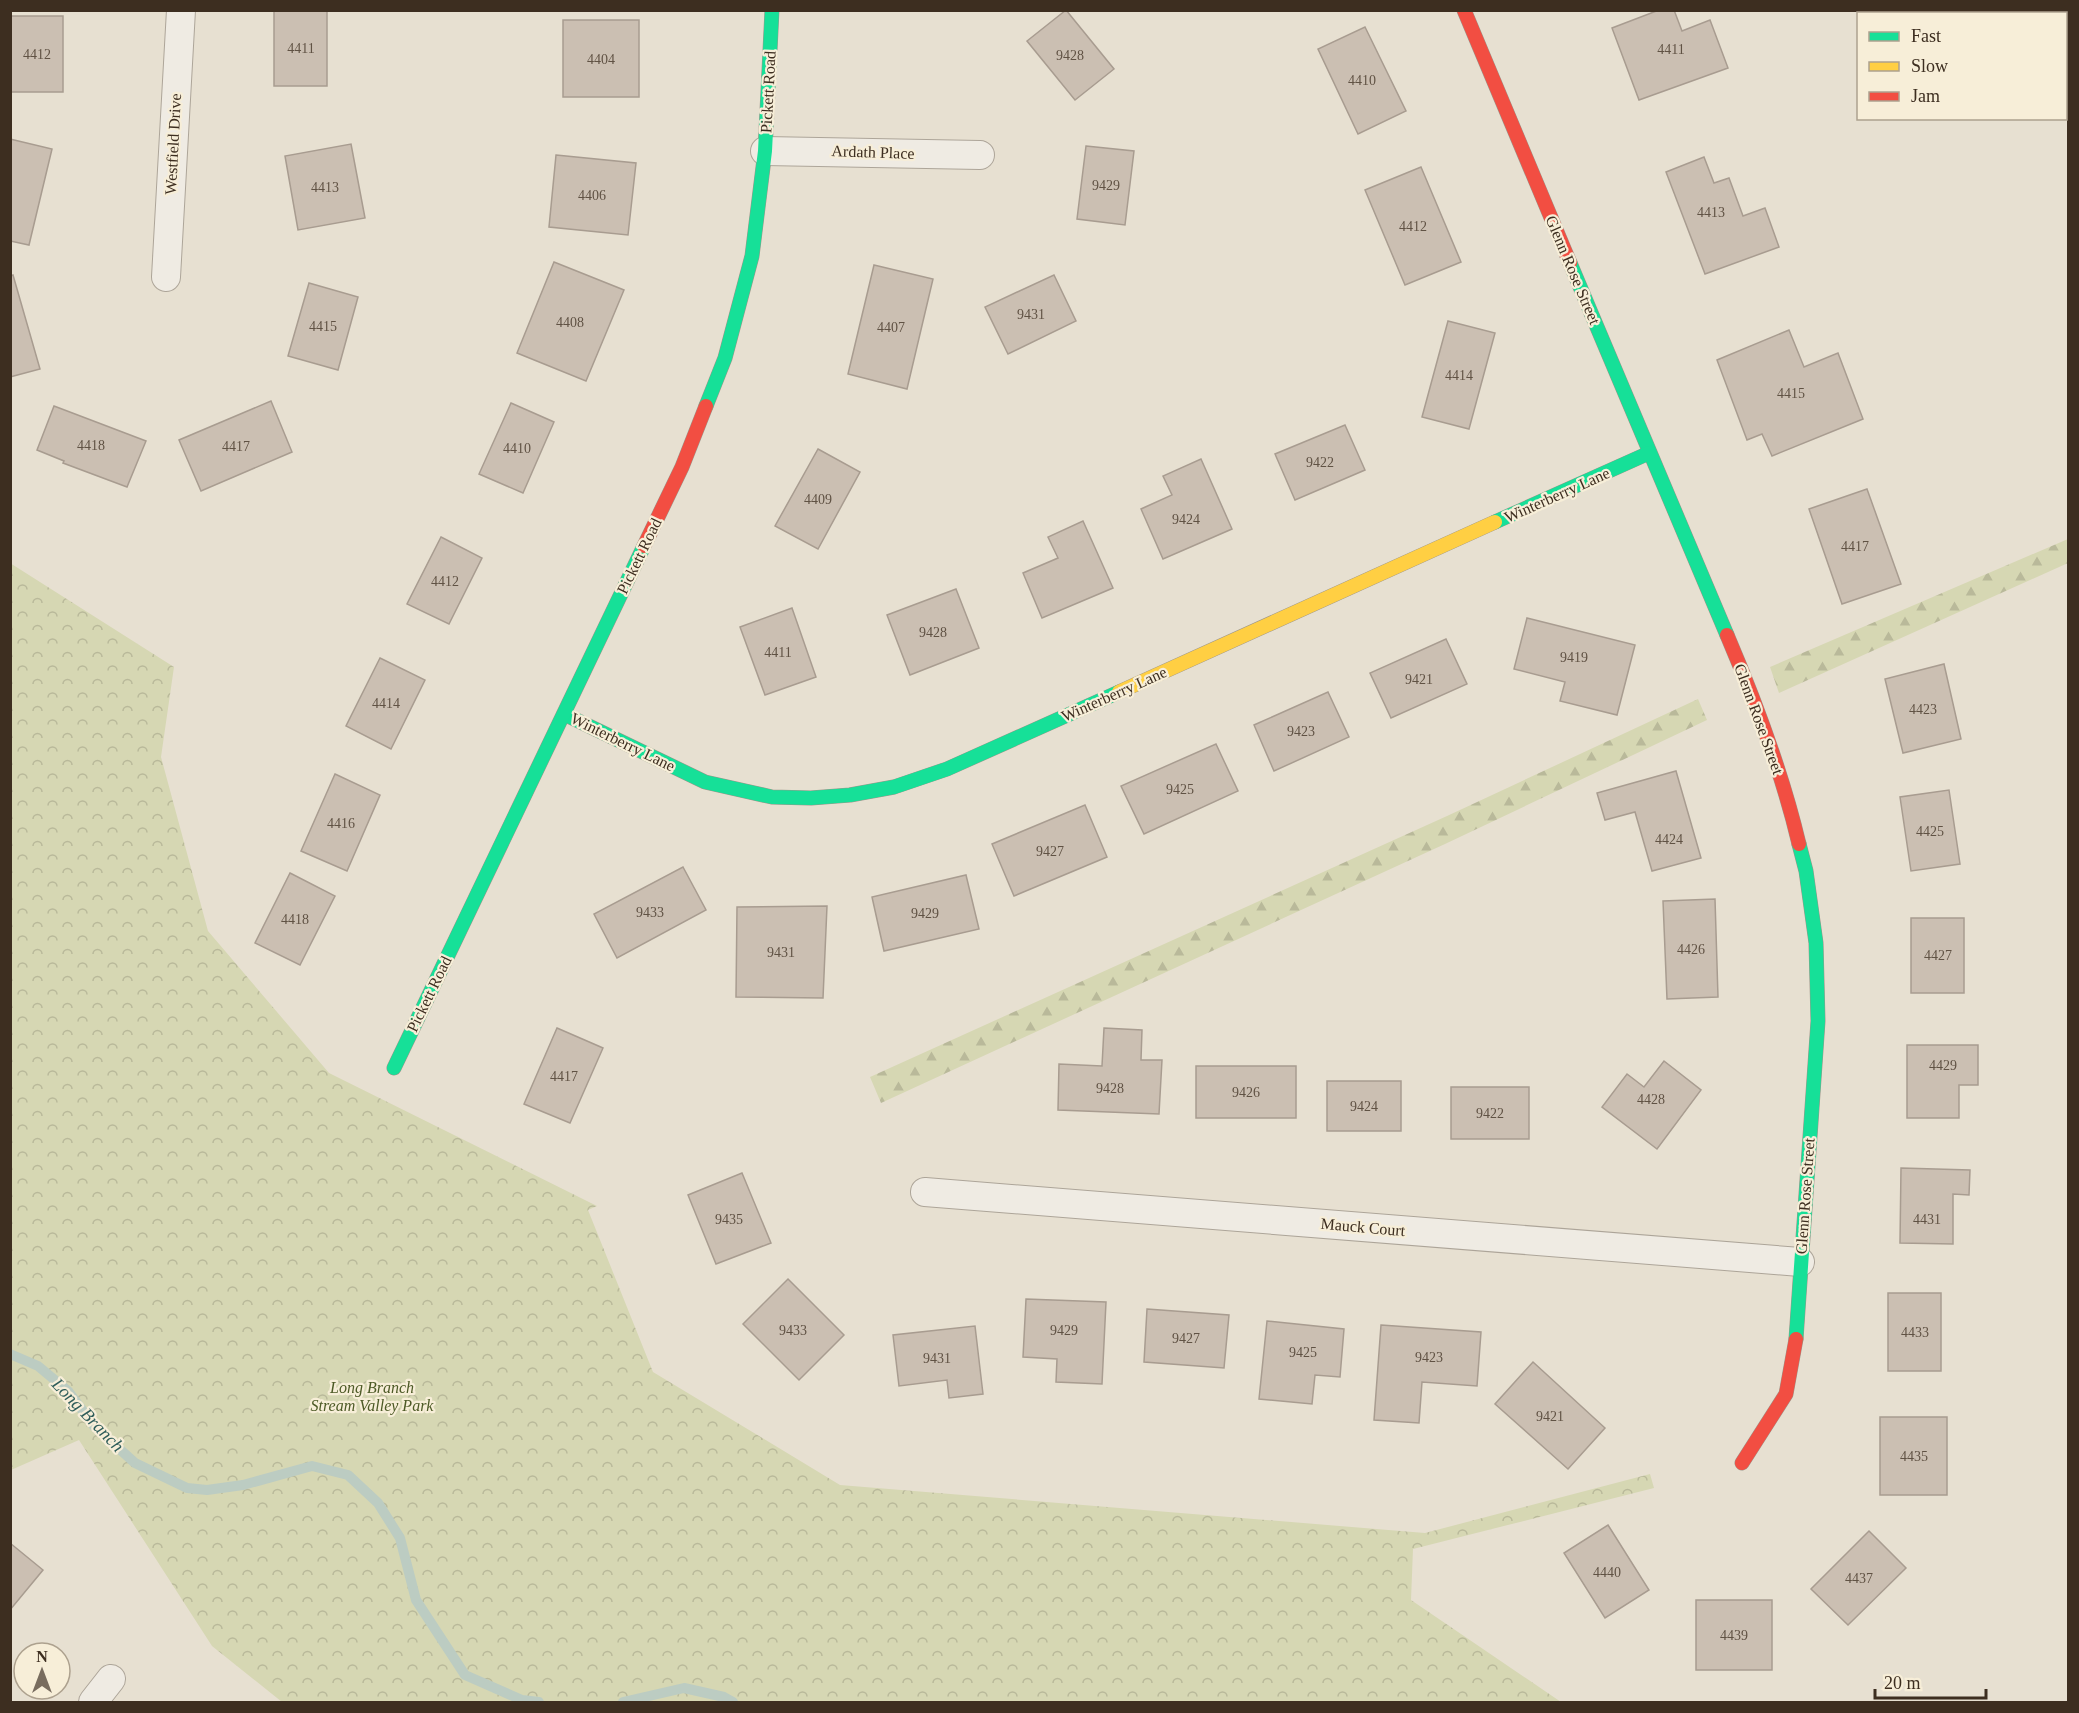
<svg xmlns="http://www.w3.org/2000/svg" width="2079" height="1713" viewBox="0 0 2079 1713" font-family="Georgia,serif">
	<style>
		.forest { fill: url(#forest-firs) }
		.park { fill: url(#park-crowns) }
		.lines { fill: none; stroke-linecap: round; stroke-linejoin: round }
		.stream { stroke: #bcccc2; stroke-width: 10 }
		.building { fill: #cbbfb2; stroke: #a89c90; stroke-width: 1.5 }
		.street-casing { stroke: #ada599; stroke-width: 30 }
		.fast-casing { stroke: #9c958a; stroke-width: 15 }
		.slow-casing { stroke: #9c958a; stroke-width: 15 }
		.jam-casing { stroke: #9c958a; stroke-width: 15 }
		.street { stroke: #efebe3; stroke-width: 28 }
		.fast { stroke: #16e098; stroke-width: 14 }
		.slow { stroke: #ffcf43; stroke-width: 14 }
		.jam { stroke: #f24e42; stroke-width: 14 }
		.labels { text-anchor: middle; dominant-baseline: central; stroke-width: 4.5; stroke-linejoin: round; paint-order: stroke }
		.number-label { font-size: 14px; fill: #605244 }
		.street-label { font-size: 16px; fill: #3d2e20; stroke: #f7eed8 }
		.park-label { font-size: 16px; font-style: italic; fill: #4d5a26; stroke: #f7eed8 }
		.water-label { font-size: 18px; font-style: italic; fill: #2f5d5a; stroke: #f7eed8 }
	</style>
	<defs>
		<pattern id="forest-firs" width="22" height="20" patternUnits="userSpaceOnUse" patternTransform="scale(1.5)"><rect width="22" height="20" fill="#d6d7b3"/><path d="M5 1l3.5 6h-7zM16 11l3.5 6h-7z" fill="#b9b99a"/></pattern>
		<pattern id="park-crowns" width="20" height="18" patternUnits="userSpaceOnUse" patternTransform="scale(1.5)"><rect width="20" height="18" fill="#d6d7b3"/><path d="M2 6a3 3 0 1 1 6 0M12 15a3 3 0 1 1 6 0" fill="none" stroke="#b9b99a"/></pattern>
	</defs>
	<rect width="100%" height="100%" fill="#e7e0d1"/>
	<g class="forest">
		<path d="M 2068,539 L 2068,563 L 1779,693 L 1770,667 Z"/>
		<path d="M 1698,699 L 1707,720 L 1445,844 L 881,1103 L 870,1077 L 1447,816 Z"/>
	</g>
	<path class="park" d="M 10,563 L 174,667 L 161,757 L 208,931 L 329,1073 L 597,1206 L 588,1210 L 653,1372 L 840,1485 L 1425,1533 L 1650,1474 L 1654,1488 L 1413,1549 L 1411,1600 L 1561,1702 L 282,1702 L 212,1646 L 79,1440 L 11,1470 Z"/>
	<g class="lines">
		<g class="stream">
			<path d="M 10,1354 L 38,1366 L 68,1391 L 94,1426 L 135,1463 L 187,1488 L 207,1490 L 243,1485 L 312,1466 L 348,1475 L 378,1503 L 400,1538 L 416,1600 L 465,1675 L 522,1700 L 539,1702"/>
			<path d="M 623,1702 L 684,1688 L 724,1697 L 733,1702"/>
		</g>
	</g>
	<g class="building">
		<rect x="274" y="10" width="53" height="76"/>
		<path d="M 1066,10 L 1114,69 L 1075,100 L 1027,41 Z"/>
		<path d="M 1659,10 L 1674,10 L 1682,31 L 1710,20 L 1728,68 L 1639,100 L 1612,28 Z"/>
		<rect x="11" y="16" width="52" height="76"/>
		<rect x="563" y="20" width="76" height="77"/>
		<path d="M 1365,27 L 1406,111 L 1358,134 L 1318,49 Z"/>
		<path d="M 10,139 L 52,149 L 29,245 L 10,241 Z"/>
		<path d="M 351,144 L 365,218 L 298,230 L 285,156 Z"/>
		<path d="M 1086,146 L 1134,151 L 1125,225 L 1077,219 Z"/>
		<path d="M 556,155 L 636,163 L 628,235 L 549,227 Z"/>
		<path d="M 1704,157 L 1714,183 L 1729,178 L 1743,216 L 1765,208 L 1779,247 L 1705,274 L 1666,172 Z"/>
		<path d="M 1421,167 L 1461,262 L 1405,285 L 1365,190 Z"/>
		<path d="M 554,262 L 624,290 L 586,381 L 517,353 Z"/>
		<path d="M 874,265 L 933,279 L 907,389 L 848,374 Z"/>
		<path d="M 13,275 L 40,369 L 10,377 L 10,276 Z"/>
		<path d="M 1054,275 L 1076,321 L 1008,354 L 985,307 Z"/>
		<path d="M 309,283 L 358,297 L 338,370 L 288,356 Z"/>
		<path d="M 1448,321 L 1495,333 L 1469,429 L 1422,417 Z"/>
		<path d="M 1789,330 L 1804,367 L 1838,353 L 1863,419 L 1772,456 L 1762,434 L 1747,440 L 1717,360 Z"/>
		<path d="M 271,401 L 292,452 L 201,491 L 179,440 Z"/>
		<path d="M 511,403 L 554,422 L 523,493 L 479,474 Z"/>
		<path d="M 54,406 L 146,441 L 127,487 L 63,463 L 64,461 L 37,450 Z"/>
		<path d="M 1345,425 L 1365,470 L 1295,500 L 1275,454 Z"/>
		<path d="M 818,449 L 860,472 L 818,549 L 775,526 Z"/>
		<path d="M 1201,459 L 1232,529 L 1163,559 L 1141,509 L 1172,495 L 1163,476 Z"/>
		<path d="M 1867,489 L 1901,584 L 1842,604 L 1809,509 Z"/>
		<path d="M 1083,521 L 1113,588 L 1042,618 L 1023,573 L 1058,558 L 1048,537 Z"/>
		<path d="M 441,537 L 482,558 L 449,624 L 407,604 Z"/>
		<path d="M 956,589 L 979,648 L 910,675 L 887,615 Z"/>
		<path d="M 792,608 L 816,677 L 765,695 L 740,627 Z"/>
		<path d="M 1527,618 L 1635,645 L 1617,715 L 1560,701 L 1565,682 L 1514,669 Z"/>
		<path d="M 1446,639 L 1467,684 L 1391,718 L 1370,673 Z"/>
		<path d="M 380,658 L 425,680 L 391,749 L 346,726 Z"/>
		<path d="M 1944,664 L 1961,739 L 1903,753 L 1885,679 Z"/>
		<path d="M 1328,692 L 1349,737 L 1274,771 L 1254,725 Z"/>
		<path d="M 1216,744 L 1238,791 L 1144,834 L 1121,786 Z"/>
		<path d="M 1676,771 L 1701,858 L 1652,871 L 1635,812 L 1605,820 L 1597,793 Z"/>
		<path d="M 335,774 L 380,795 L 347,871 L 301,851 Z"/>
		<path d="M 1949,790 L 1960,864 L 1911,871 L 1900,797 Z"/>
		<path d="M 1085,805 L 1107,857 L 1014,896 L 992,844 Z"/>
		<path d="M 683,867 L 706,910 L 617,958 L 594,914 Z"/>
		<path d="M 290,873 L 335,896 L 300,965 L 255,943 Z"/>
		<path d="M 966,875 L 979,929 L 884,951 L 872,897 Z"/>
		<path d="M 1715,899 L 1718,997 L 1667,999 L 1663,901 Z"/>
		<path d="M 827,906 L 823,998 L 736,997 L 737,907 Z"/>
		<rect x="1911" y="918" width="53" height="75"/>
		<path d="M 557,1028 L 603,1048 L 570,1123 L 524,1104 Z"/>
		<path d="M 1104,1028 L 1142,1030 L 1141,1060 L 1162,1060 L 1159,1114 L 1058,1110 L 1059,1064 L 1102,1066 Z"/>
		<path d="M 1907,1045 L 1978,1045 L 1978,1085 L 1959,1085 L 1959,1118 L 1907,1118 Z"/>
		<path d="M 1664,1061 L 1701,1090 L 1657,1149 L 1602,1107 L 1627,1074 L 1644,1087 Z"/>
		<rect x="1196" y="1066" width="100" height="52"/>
		<rect x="1327" y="1081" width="74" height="50"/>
		<rect x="1451" y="1087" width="78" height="52"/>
		<path d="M 1901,1168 L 1970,1170 L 1969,1195 L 1953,1194 L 1953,1244 L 1900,1243 Z"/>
		<path d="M 742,1173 L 771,1243 L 716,1264 L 688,1195 Z"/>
		<path d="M 788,1279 L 844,1335 L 799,1380 L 743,1324 Z"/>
		<rect x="1888" y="1293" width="53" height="78"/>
		<path d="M 1026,1299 L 1106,1302 L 1102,1384 L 1056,1382 L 1057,1359 L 1023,1357 Z"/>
		<path d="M 1147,1309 L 1229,1315 L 1224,1368 L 1144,1362 Z"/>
		<path d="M 1267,1321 L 1344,1329 L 1340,1377 L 1315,1375 L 1312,1404 L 1259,1399 Z"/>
		<path d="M 1381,1325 L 1481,1332 L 1477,1386 L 1422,1382 L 1419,1423 L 1374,1420 Z"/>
		<path d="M 975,1326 L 983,1394 L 949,1398 L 947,1380 L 899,1386 L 893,1335 Z"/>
		<path d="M 1533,1362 L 1605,1428 L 1568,1469 L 1495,1404 Z"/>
		<rect x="1880" y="1417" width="67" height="78"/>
		<path d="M 1608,1525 L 1649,1590 L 1605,1618 L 1564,1553 Z"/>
		<path d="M 1869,1531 L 1906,1568 L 1848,1625 L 1811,1589 Z"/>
		<path d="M 10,1543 L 43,1570 L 10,1610 Z"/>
		<rect x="1696" y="1600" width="76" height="70"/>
	</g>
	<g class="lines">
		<defs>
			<g id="street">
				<path d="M 765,151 L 980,155"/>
				<path d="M 166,277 L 181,10"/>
				<path d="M 925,1192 L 1800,1262"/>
				<path d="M 93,1702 L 111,1679"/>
			</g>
			<g id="fast">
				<path d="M 1570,263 L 1727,635"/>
				<path d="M 706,406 L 725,358 L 752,256 L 765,151 L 772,10"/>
				<path d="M 1495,522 L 1649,453"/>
				<path d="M 564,714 L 705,782 L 772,797 L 811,798 L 850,795 L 894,787 L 947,769 L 1119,692"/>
				<path d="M 394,1068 L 644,546"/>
				<path d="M 1796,1339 L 1818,1021 L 1816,943 L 1806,871 L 1799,844"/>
			</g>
			<path id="slow" d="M 1119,692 L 1495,522"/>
			<g id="jam">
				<path d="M 1464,10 L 1570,263"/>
				<path d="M 644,546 L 682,467 L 706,406"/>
				<path d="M 1727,635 C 1756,703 1782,772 1799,844"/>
				<path d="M 1742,1463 L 1786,1394 L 1796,1339"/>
			</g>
		</defs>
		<use href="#street" class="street-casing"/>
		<use href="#fast" class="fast-casing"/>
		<use href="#slow" class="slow-casing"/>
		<use href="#jam" class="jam-casing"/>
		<use href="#street" class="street"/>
		<use href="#fast" class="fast"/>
		<use href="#slow" class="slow"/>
		<use href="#jam" class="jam"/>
	</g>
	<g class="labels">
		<g class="number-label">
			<text x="301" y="48">4411</text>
			<text x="1671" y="49">4411</text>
			<text x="37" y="54">4412</text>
			<text x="1070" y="55">9428</text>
			<text x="601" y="59">4404</text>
			<text x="1362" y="80">4410</text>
			<text x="1106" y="185">9429</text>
			<text x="325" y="187">4413</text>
			<text x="592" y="195">4406</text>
			<text x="1711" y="212">4413</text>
			<text x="1413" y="226">4412</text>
			<text x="1031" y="314">9431</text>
			<text x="570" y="322">4408</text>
			<text x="323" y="326">4415</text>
			<text x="891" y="327">4407</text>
			<text x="1459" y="375">4414</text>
			<text x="1791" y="393">4415</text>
			<text x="91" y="445">4418</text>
			<text x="236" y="446">4417</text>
			<text x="517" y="448">4410</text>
			<text x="1320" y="462">9422</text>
			<text x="818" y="499">4409</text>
			<text x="1186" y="519">9424</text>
			<text x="1855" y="546">4417</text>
			<text x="445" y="581">4412</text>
			<text x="933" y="632">9428</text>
			<text x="778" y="652">4411</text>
			<text x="1574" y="657">9419</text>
			<text x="1419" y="679">9421</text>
			<text x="386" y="703">4414</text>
			<text x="1923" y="709">4423</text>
			<text x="1301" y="731">9423</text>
			<text x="1180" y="789">9425</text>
			<text x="341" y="823">4416</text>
			<text x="1930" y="831">4425</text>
			<text x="1669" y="839">4424</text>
			<text x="1050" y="851">9427</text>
			<text x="650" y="912">9433</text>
			<text x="925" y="913">9429</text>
			<text x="295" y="919">4418</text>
			<text x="1691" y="949">4426</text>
			<text x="781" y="952">9431</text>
			<text x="1938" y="955">4427</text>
			<text x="1943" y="1065">4429</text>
			<text x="564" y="1076">4417</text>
			<text x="1110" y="1088">9428</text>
			<text x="1246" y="1092">9426</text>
			<text x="1651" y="1099">4428</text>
			<text x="1364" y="1106">9424</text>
			<text x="1490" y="1113">9422</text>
			<text x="729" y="1219">9435</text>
			<text x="1927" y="1219">4431</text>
			<text x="793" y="1330">9433</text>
			<text x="1064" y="1330">9429</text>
			<text x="1915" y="1332">4433</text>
			<text x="1186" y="1338">9427</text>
			<text x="1303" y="1352">9425</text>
			<text x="1429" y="1357">9423</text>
			<text x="937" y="1358">9431</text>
			<text x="1550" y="1416">9421</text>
			<text x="1914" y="1456">4435</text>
			<text x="1607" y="1572">4440</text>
			<text x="1859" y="1578">4437</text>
			<text x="1734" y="1635">4439</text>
		</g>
		<g class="street-label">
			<text transform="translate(768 92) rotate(-87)">Pickett Road</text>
			<text transform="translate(173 144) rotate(-87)">Westfield Drive</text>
			<text transform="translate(873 152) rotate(2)">Ardath Place</text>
			<text transform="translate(1573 270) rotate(67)">Glenn Rose Street</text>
			<text transform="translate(1557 495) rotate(-24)">Winterberry Lane</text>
			<text transform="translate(639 556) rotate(-64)">Pickett Road</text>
			<text transform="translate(1114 694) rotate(-24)">Winterberry Lane</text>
			<text transform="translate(1759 719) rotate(70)">Glenn Rose Street</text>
			<text transform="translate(623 742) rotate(26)">Winterberry Lane</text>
			<text transform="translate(429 994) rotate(-64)">Pickett Road</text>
			<text transform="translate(1805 1196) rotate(-86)">Glenn Rose Street</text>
			<text transform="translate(1363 1227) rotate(5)">Mauck Court</text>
		</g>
		<g class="park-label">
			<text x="372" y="1387">Long Branch<tspan x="372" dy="18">Stream Valley Park</tspan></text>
		</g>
		<g class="water-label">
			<text transform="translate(88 1415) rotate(46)">Long Branch</text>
		</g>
	</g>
	<rect width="2079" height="1713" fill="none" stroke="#3d2e20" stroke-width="24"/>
	<rect x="1857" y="12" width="210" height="108" fill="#f7eed8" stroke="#ada18e" stroke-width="1.5"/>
	<rect x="1869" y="32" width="30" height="9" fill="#16e098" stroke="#ada18e" stroke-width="1.5"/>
	<text x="1911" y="42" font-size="18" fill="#3d2e20">Fast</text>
	<rect x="1869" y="62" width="30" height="9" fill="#ffcf43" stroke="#ada18e" stroke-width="1.5"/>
	<text x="1911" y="72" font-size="18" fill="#3d2e20">Slow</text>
	<rect x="1869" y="92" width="30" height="9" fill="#f24e42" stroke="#ada18e" stroke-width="1.5"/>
	<text x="1911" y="102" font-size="18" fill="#3d2e20">Jam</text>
	<g transform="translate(42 1671)"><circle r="28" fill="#f7eed8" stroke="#ada18e" stroke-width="1.5"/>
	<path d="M0-4.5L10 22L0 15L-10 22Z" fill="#786c5e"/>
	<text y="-9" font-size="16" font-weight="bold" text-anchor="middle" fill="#3d2e20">N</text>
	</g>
	<path d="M1875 1689v9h111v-9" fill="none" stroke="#3d2e20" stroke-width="3"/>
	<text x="1884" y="1689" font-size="18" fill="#3d2e20" stroke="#f7eed8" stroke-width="4.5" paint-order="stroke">20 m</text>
</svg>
